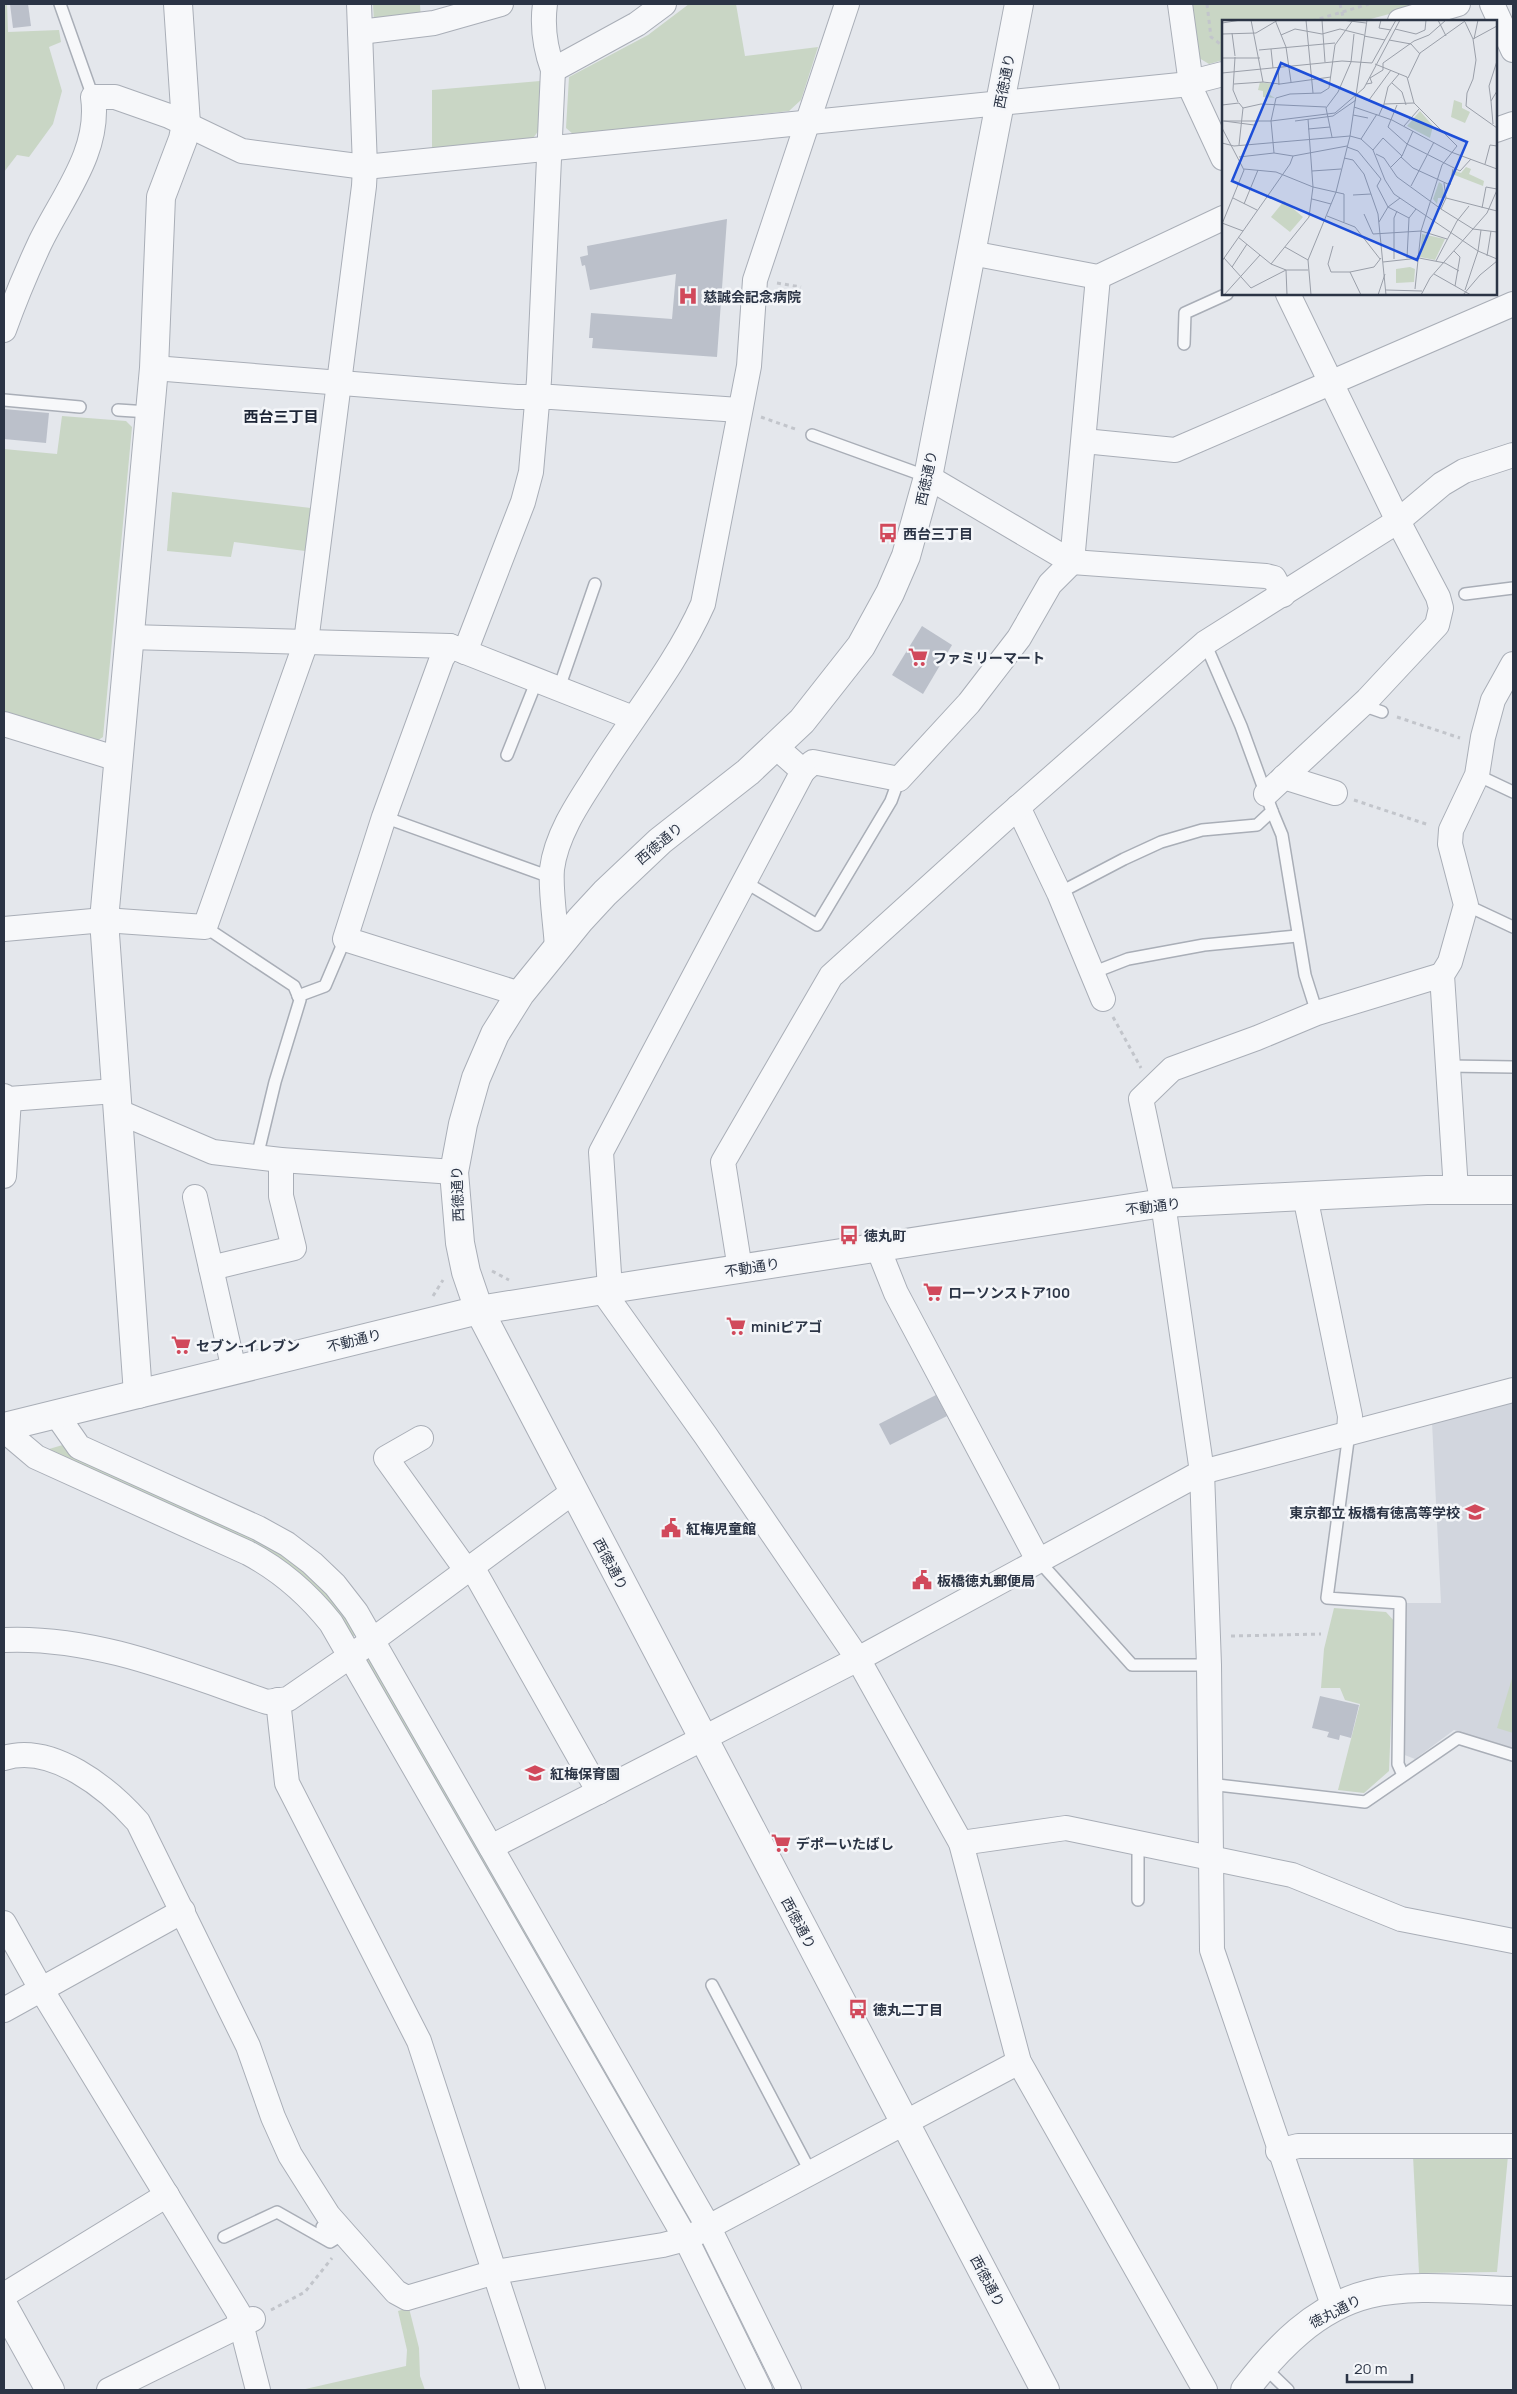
<svg xmlns="http://www.w3.org/2000/svg" width="1517" height="2394" viewBox="0 0 1517 2394" font-family="Manrope,'Noto Sans JP',sans-serif">
	<style>
		.built { fill: #d2d6de }
		.green { fill: #c9d6c5 }
		.building { fill: #bbc0ca }
		.lines { fill: none; stroke-linecap: round; stroke-linejoin: round }
		.service-casing { stroke: #a9aeb7; stroke-width: 14 }
		.minor-casing { stroke: #a9aeb7; stroke-width: 26 }
		.tertiary-casing { stroke: #a9aeb7; stroke-width: 30 }
		.path { stroke: #c2c5cb; stroke-width: 3; stroke-dasharray: 4 4; stroke-linecap: butt }
		.service { stroke: #f7f8fa; stroke-width: 11 }
		.minor { stroke: #f7f8fa; stroke-width: 24 }
		.tertiary { stroke: #f7f8fa; stroke-width: 28 }
		.labels { text-anchor: middle; dominant-baseline: central; stroke-width: 5; stroke-linejoin: round; paint-order: stroke }
		.street-label { font-size: 14px; fill: #2b3445; stroke: #f4f6f9 }
		.poi-label { font-size: 14px; font-weight: bold; fill: #2b3445; stroke: #f4f6f9; text-anchor: start }
		.neighbourhood-label { font-size: 15px; font-weight: bold; fill: #1d2536; stroke: #f4f6f9 }
		.inset-road { fill: none; stroke: #9a9fa9; stroke-width: 1 }
		.view { fill: #1d4ed8; fill-opacity: 0.15; stroke: #1d4ed8; stroke-width: 2.5 }
		.inset-edge { fill: none; stroke: #2b3445; stroke-width: 2.5 }
	</style>
	<rect width="100%" height="100%" fill="#e4e7ec"/>
	<path class="built" d="M 1513,1401 L 1513,1748 L 1454,1730 L 1415,1759 L 1402,1754 L 1407,1603 L 1441,1603 L 1432,1422 Z"/>
	<g class="green">
		<path d="M 4,4 L 7,4 L 8,32 L 59,30 L 61,42 L 49,47 L 62,91 L 53,124 L 29,157 L 17,155 L 4,172 Z"/>
		<path d="M 373,4 L 420,4 L 421,19 L 374,23 Z"/>
		<path d="M 689,4 L 736,4 L 745,56 L 818,47 L 801,100 L 789,111 L 573,134 L 566,128 L 569,77 L 648,35 Z"/>
		<path d="M 1192,4 L 1427,4 L 1363,21 L 1223,21 L 1223,60 L 1209,64 L 1199,58 Z"/>
		<path d="M 540,81 L 539,130 L 531,141 L 432,149 L 432,90 Z"/>
		<path d="M 62,416 L 126,421 L 132,427 L 103,737 L 95,742 L 4,714 L 4,449 L 57,454 Z"/>
		<path d="M 172,492 L 311,508 L 305,551 L 234,542 L 231,557 L 167,551 Z"/>
		<path d="M 66,1444 L 255,1532 L 307,1566 L 360,1632 L 348,1640 L 317,1597 L 39,1452 Z"/>
		<path d="M 1334,1608 L 1386,1612 L 1395,1622 L 1389,1771 L 1364,1793 L 1338,1790 L 1360,1704 L 1345,1700 L 1340,1688 L 1321,1688 L 1324,1649 Z"/>
		<path d="M 373,1653 L 697,2217 L 682,2222 L 359,1662 Z"/>
		<path d="M 1513,1675 L 1513,1733 L 1497,1728 Z"/>
		<path d="M 1413,2156 L 1508,2156 L 1497,2272 L 1419,2273 Z"/>
		<path d="M 409,2308 L 419,2348 L 420,2376 L 425,2390 L 301,2390 L 406,2366 L 407,2350 L 398,2311 Z"/>
	</g>
	<g class="building">
		<path d="M 10,4 L 28,4 L 31,26 L 13,28 Z"/>
		<path d="M 727,219 L 717,357 L 592,348 L 593,338 L 589,338 L 591,313 L 672,319 L 676,274 L 590,290 L 585,265 L 582,266 L 580,257 L 588,255 L 587,246 Z"/>
		<path d="M 4,409 L 49,413 L 46,443 L 4,439 Z"/>
		<path d="M 922,626 L 952,645 L 923,694 L 892,675 Z"/>
		<path d="M 936,1395 L 947,1416 L 890,1445 L 879,1424 Z"/>
		<path d="M 1320,1696 L 1359,1705 L 1351,1738 L 1340,1735 L 1339,1740 L 1327,1737 L 1329,1732 L 1312,1728 Z"/>
	</g>
	<g class="lines">
		<defs>
			<g id="service">
				<path d="M 60,4 L 93,97"/>
				<path d="M 1184,344 L 1185,313 L 1227,294"/>
				<path d="M 4,400 L 80,407"/>
				<path d="M 118,410 L 149,412"/>
				<path d="M 812,435 L 928,477"/>
				<path d="M 1465,594 L 1513,588"/>
				<path d="M 559,688 L 595,584"/>
				<path d="M 1362,705 L 1382,712"/>
				<path d="M 507,755 L 537,680"/>
				<path d="M 1477,775 L 1513,792"/>
				<path d="M 1272,811 L 1282,835 L 1305,975 L 1317,1013"/>
				<path d="M 384,817 L 553,878"/>
				<path d="M 745,882 L 817,925 L 891,801 L 899,779"/>
				<path d="M 1059,893 L 1124,859 L 1161,842 L 1202,830 L 1257,825 L 1272,811 L 1241,726 L 1205,643"/>
				<path d="M 1466,905 L 1513,927"/>
				<path d="M 205,927 L 294,986 L 300,1000 L 275,1082 L 257,1157"/>
				<path d="M 1092,973 L 1128,959 L 1204,945 L 1297,936"/>
				<path d="M 298,996 L 325,986 L 345,939"/>
				<path d="M 1448,1066 L 1513,1067"/>
				<path d="M 1349,1433 L 1327,1598 L 1400,1603 L 1398,1764 L 1403,1775"/>
				<path d="M 1038,1560 L 1132,1665 L 1209,1665"/>
				<path d="M 1209,1784 L 1365,1802 L 1458,1738 L 1513,1755"/>
				<path d="M 1138,1900 L 1138,1843"/>
				<path d="M 712,1985 L 811,2173"/>
				<path d="M 224,2237 L 277,2212 L 330,2242 L 335,2239 L 322,2227 L 331,2218"/>
				<path d="M 1263,2366 L 1288,2390"/>
			</g>
			<g id="minor">
				<path d="M 1180,4 L 1192,91 L 1223,158"/>
				<path d="M 1492,4 L 1513,50"/>
				<path d="M 1400,21 L 1458,4"/>
				<path d="M 360,32 L 434,23 L 501,4"/>
				<path d="M 553,70 L 637,24 L 664,4"/>
				<path d="M 1496,130 L 1513,124"/>
				<path d="M 971,253 L 1098,277 L 1223,218"/>
				<path d="M 4,330 C 14,302 26,273 39,245 C 61,198 101,152 93,97 L 115,97 L 169,116 L 242,151 L 365,167 L 1180,85 L 1223,74"/>
				<path d="M 154,368 L 517,397 L 552,397 L 739,410"/>
				<path d="M 1084,441 L 1175,450 L 1513,304"/>
				<path d="M 928,477 L 1072,562 L 1266,576 L 1274,578 L 1283,595"/>
				<path d="M 129,637 L 450,646 L 633,718"/>
				<path d="M 450,646 L 442,658 L 384,817 L 345,939 L 520,994"/>
				<path d="M 465,652 L 523,502 L 531,472 L 539,380 L 553,70 C 545,48 542,26 545,4"/>
				<path d="M 4,724 L 118,759"/>
				<path d="M 803,771 L 813,762 L 899,779 L 969,703 L 1019,638 L 1050,584 L 1072,562 L 1098,277"/>
				<path d="M 1284,777 L 1335,793"/>
				<path d="M 1266,794 L 1367,700 L 1437,625 L 1441,608 L 1438,597 L 1398,521 L 1288,294"/>
				<path d="M 1018,807 L 1059,893 L 1103,999"/>
				<path d="M 4,929 L 104,920 L 205,927 L 306,642 L 364,186 L 365,167 L 359,4"/>
				<path d="M 557,948 C 556,926 550,890 552,869 C 556,837 576,806 593,780 C 629,721 675,667 703,604 L 749,366 L 755,280 L 847,4"/>
				<path d="M 4,1096 L 9,1099 L 115,1091"/>
				<path d="M 117,1111 L 213,1152 L 281,1160 L 454,1172"/>
				<path d="M 4,1176 L 9,1099"/>
				<path d="M 1456,1190 L 1442,975 L 1450,962 L 1466,905 L 1450,844 L 1451,830 L 1477,775 L 1483,737 L 1493,700 L 1513,664"/>
				<path d="M 1305,1196 L 1350,1416 L 1349,1433"/>
				<path d="M 195,1197 L 234,1370"/>
				<path d="M 878,1248 L 896,1293 L 1038,1560"/>
				<path d="M 211,1268 L 294,1248 L 281,1196 L 281,1160"/>
				<path d="M 740,1269 L 723,1162 L 831,976 L 999,824 L 1205,643 L 1398,521 L 1442,484 L 1464,471 L 1513,455"/>
				<path d="M 610,1289 L 601,1152 L 803,771 L 776,747"/>
				<path d="M 602,1290 L 706,1436 L 858,1659 L 961,1843 L 1019,2062 L 1205,2390"/>
				<path d="M 56,1414 L 79,1447 L 258,1528 L 287,1544 L 312,1563 L 335,1585 L 356,1612 L 709,2228 L 789,2390"/>
				<path d="M 4,1430 L 36,1457 L 248,1553 C 282,1571 307,1593 331,1623 L 686,2239 L 760,2390"/>
				<path d="M 421,1438 L 386,1458 L 467,1571"/>
				<path d="M 472,1567 L 599,1792"/>
				<path d="M 4,1640 C 95,1636 182,1673 267,1702 L 288,1699 L 362,1648 L 573,1492"/>
				<path d="M 278,1700 L 287,1783 L 419,2041 L 533,2390"/>
				<path d="M 4,1758 C 52,1743 108,1788 138,1822 L 248,2046 L 273,2117 L 290,2155 L 328,2215 L 396,2292 L 407,2298 L 495,2272 L 663,2245 L 686,2239 L 1019,2062"/>
				<path d="M 961,1843 L 1066,1828 L 1292,1875 L 1401,1919 L 1513,1941"/>
				<path d="M 491,1847 L 858,1659 L 1202,1472 L 1513,1390"/>
				<path d="M 4,1923 L 41,1989 L 238,2312 L 258,2390"/>
				<path d="M 4,2010 L 183,1911"/>
				<path d="M 1278,2151 L 1298,2146 L 1513,2146"/>
				<path d="M 4,2295 L 167,2195"/>
				<path d="M 1334,2308 L 1212,1950 L 1209,1665 L 1202,1472 L 1163,1203 L 1141,1099 L 1172,1069 L 1257,1038 L 1317,1013 L 1442,975"/>
				<path d="M 109,2390 L 253,2319"/>
			</g>
			<g id="tertiary">
				<path d="M 1019,4 L 928,477 L 906,556 L 890,593 L 861,646 L 802,721 L 748,772 L 660,841 L 605,893 L 580,920 L 520,994 L 495,1034 L 476,1078 L 463,1124 L 454,1172 L 460,1243 L 466,1272 L 479,1310 L 1045,2390"/>
				<path d="M 138,1394 L 104,920 L 154,368 L 161,197 L 183,139 L 186,124 L 178,4"/>
				<path d="M 4,1427 L 479,1310 L 610,1289 L 1163,1203 L 1427,1190 L 1513,1190"/>
				<path d="M 4,2307 L 50,2390"/>
				<path d="M 1245,2390 C 1276,2349 1316,2307 1369,2294 C 1411,2283 1469,2290 1513,2291"/>
			</g>
		</defs>
		<use href="#service" class="service-casing"/>
		<use href="#minor" class="minor-casing"/>
		<use href="#tertiary" class="tertiary-casing"/>
		<g class="path">
			<path d="M 1207,4 L 1211,37 L 1223,46"/>
			<path d="M 1340,4 L 1344,21"/>
			<path d="M 1312,21 L 1369,4"/>
			<path d="M 777,283 L 801,287"/>
			<path d="M 761,417 L 798,430"/>
			<path d="M 1397,717 L 1460,738"/>
			<path d="M 1354,800 L 1429,825"/>
			<path d="M 1113,1017 L 1141,1068"/>
			<path d="M 492,1271 L 509,1280"/>
			<path d="M 433,1296 L 443,1280"/>
			<path d="M 1231,1636 L 1321,1634"/>
			<path d="M 271,2310 L 305,2292 L 332,2258"/>
		</g>
		<use href="#service" class="service"/>
		<use href="#minor" class="minor"/>
		<use href="#tertiary" class="tertiary"/>
	</g>
	<defs>
		<symbol id="hospital-bare" viewBox="-9 -9 18 18"><path d="M-5-5h3v3.5h4V-5h3V5h-3V1.5h-4V5h-3Z" fill="#d1495b" stroke="#f4f6f9" stroke-width="2.5" paint-order="stroke"/></symbol>
		<symbol id="bus-bare" viewBox="-9 -9 18 18"><path d="M-5-6H5V4H4V6H2V4H-2V6H-4V4H-5ZM-3.5-4V0h7V-4ZM-3.5 1.2v1.5H-2V1.2ZM2 1.2v1.5H3.5V1.2Z" fill="#d1495b" stroke="#f4f6f9" stroke-width="2.5" paint-order="stroke"/></symbol>
		<symbol id="supermarket-bare" viewBox="-9 -9 18 18"><path d="M-6-5.5h2.5l.6 2H6L4.5 2H-2.5L-4.4-4H-6ZM-1.5 3.2a1.3 1.3 0 1 0 .1 0ZM3 3.2a1.3 1.3 0 1 0 .1 0Z" fill="#d1495b" stroke="#f4f6f9" stroke-width="2.5" paint-order="stroke"/></symbol>
		<symbol id="school-bare" viewBox="-9 -9 18 18"><path d="M0-5L7-2L0 1L-7-2ZM-4 1L0 2.5L4 1V4Q0 6-4 4Z" fill="#d1495b" stroke="#f4f6f9" stroke-width="2.5" paint-order="stroke"/></symbol>
		<symbol id="civic-bare" viewBox="-9 -9 18 18"><path d="M-.6-6.5H3V-4.5H.6V-3L4-1V1h2V6H-6V1h2V-1L-.6-3ZM-1.2 2.5V6h2.4V2.5Z" fill="#d1495b" stroke="#f4f6f9" stroke-width="2.5" paint-order="stroke"/></symbol>
	</defs>
	<g fill-rule="evenodd">
		<use href="#hospital-bare" x="674" y="282" width="28" height="28"/>
		<use href="#bus-bare" x="874" y="519" width="28" height="28"/>
		<use href="#supermarket-bare" x="904" y="643" width="28" height="28"/>
		<use href="#bus-bare" x="835" y="1221" width="28" height="28"/>
		<use href="#supermarket-bare" x="919" y="1278" width="28" height="28"/>
		<use href="#supermarket-bare" x="722" y="1312" width="28" height="28"/>
		<use href="#supermarket-bare" x="167" y="1331" width="28" height="28"/>
		<use href="#school-bare" x="1461" y="1498" width="28" height="28"/>
		<use href="#civic-bare" x="657" y="1514" width="28" height="28"/>
		<use href="#civic-bare" x="908" y="1566" width="28" height="28"/>
		<use href="#school-bare" x="521" y="1759" width="28" height="28"/>
		<use href="#supermarket-bare" x="767" y="1829" width="28" height="28"/>
		<use href="#bus-bare" x="844" y="1995" width="28" height="28"/>
	</g>
	<g class="labels">
		<g class="street-label">
			<text transform="translate(1004 81) rotate(-79)">西徳通り</text>
			<text transform="translate(926 478) rotate(-78)">西徳通り</text>
			<text transform="translate(659 843) rotate(-40)">西徳通り</text>
			<text transform="translate(457 1194) rotate(-92)">西徳通り</text>
			<text transform="translate(1153 1206) rotate(-7)">不動通り</text>
			<text transform="translate(752 1267) rotate(-9)">不動通り</text>
			<text transform="translate(354 1340) rotate(-14)">不動通り</text>
			<text transform="translate(611 1564) rotate(62)">西徳通り</text>
			<text transform="translate(799 1923) rotate(62)">西徳通り</text>
			<text transform="translate(988 2281) rotate(62)">西徳通り</text>
			<text transform="translate(1335 2311) rotate(-27)">徳丸通り</text>
		</g>
		<g class="poi-label">
			<text x="703" y="296">慈誠会記念病院</text>
			<text x="903" y="533">西台三丁目</text>
			<text x="933" y="657">ファミリーマート</text>
			<text x="864" y="1235">徳丸町</text>
			<text x="948" y="1292">ローソンストア100</text>
			<text x="751" y="1326">miniピアゴ</text>
			<text x="196" y="1345">セブン-イレブン</text>
			<text x="1460" y="1512" text-anchor="end">東京都立 板橋有徳高等学校</text>
			<text x="686" y="1528">紅梅児童館</text>
			<text x="937" y="1580">板橋徳丸郵便局</text>
			<text x="550" y="1773">紅梅保育園</text>
			<text x="796" y="1843">デポーいたばし</text>
			<text x="873" y="2009">徳丸二丁目</text>
		</g>
		<g class="neighbourhood-label">
			<text x="281" y="416">西台三丁目</text>
		</g>
	</g>
	<g transform="translate(1222 20)">
		<rect width="275" height="275" fill="#e4e7ec"/>
		<path d="M 38,62 L 50,64 L 48,75 L 53,78 L 41,77 L 41,71 L 36,70 ZM 232,80 L 240,83 L 240,88 L 248,92 L 243,103 L 229,97 ZM 198,91 L 211,106 L 208,118 L 185,106 ZM 244,147 L 249,149 L 247,154 L 262,161 L 261,166 L 230,154 L 231,150 L 239,153 ZM 217,162 L 220,164 L 223,178 L 216,178 L 215,184 L 211,179 ZM 62,181 L 81,197 L 68,212 L 49,197 ZM 200,214 L 223,219 L 213,240 L 198,237 ZM 188,247 L 193,249 L 192,262 L 174,263 L 174,249 Z" fill="#c9d6c5"/>
		<path class="inset-road" d="M 29,0 L 41,62M 53,0 L 64,27 L 69,62M 84,0 L 91,73M 100,0 L 103,42M 120,0 L 144,3M 159,0 L 157,8 L 169,10M 216,0 L 224,16M 243,2 L 251,19 L 254,40 L 251,59 L 245,73 L 244,86 L 275,108M 0,3 L 19,0M 173,9 L 194,14 L 203,10 L 204,0M 10,13 L 13,36M 0,14 L 34,13 L 56,0M 59,15 L 73,9 L 100,14 L 118,9 L 142,15M 142,16 L 163,20M 251,19 L 275,6M 252,19 L 256,0M 167,20 L 189,24 L 198,34M 49,29 L 51,48M 37,30 L 113,23M 13,37 L 11,70 L 16,82M 0,38 L 38,38M 153,44 L 185,57 L 192,83 L 235,126 L 220,145 L 199,211 L 193,269M 56,47 L 57,65M 0,53 L 120,41 L 150,43 L 174,0M 186,58 L 198,33 L 243,1M 170,63 L 180,72 L 184,85M 12,64 L 41,62 L 58,64 L 109,57M 144,64 L 150,63 L 148,58 L 161,50 L 161,43 L 192,21 L 207,15 L 224,0M 135,75 L 160,86M 147,80 L 169,50M 269,81 L 267,66 L 275,41M 162,84 L 166,67 L 177,54M 0,85 L 17,83 L 21,88 L 17,125M 175,85 L 166,107 L 185,124 L 238,151 L 249,139M 132,87 L 170,100 L 229,132 L 275,149M 21,88 L 39,84 L 104,87M 131,95 L 146,98M 157,95 L 162,84 L 192,83M 0,101 L 49,101 L 113,93 L 142,68 L 178,0M 2,101 L 32,105M 73,101 L 111,96 L 134,80M 271,104 L 269,81 L 275,71M 182,106 L 197,89M 0,108 L 22,150 L 0,204M 86,109 L 108,107M 110,117 L 104,88 L 116,72 L 129,42 L 132,14M 139,119 L 155,94M 0,123 L 12,126 L 128,116 L 139,119 L 151,130 L 163,160 L 172,174 L 256,231 L 275,239M 125,127 L 136,131 L 159,159M 151,130 L 161,118 L 180,136M 52,133 L 49,101 L 54,78 L 68,74 L 99,73 L 107,68 L 113,25 L 131,0M 154,134 L 162,138 L 175,157 L 219,189 L 251,209 L 275,212M 17,137 L 52,133 L 71,136 L 125,126M 179,137 L 191,148 L 228,165 L 231,149M 122,138 L 131,140 L 142,154 L 156,194 L 164,275M 263,144 L 268,125 L 275,126M 169,147 L 180,136 L 191,111M 22,149 L 54,152 L 91,167 L 122,174 L 122,202M 90,151 L 119,149M 159,159 L 155,166 L 166,187 L 187,198M 189,166 L 212,122M 131,175 L 149,174M 11,178 L 35,190M 224,178 L 275,191M 90,179 L 109,184M 22,184 L 36,150M 260,188 L 264,167 L 275,169M 219,189 L 224,178 L 222,163M 142,194 L 151,214 L 199,211 L 225,219M 105,196 L 133,207 L 158,239M 157,202 L 166,187 L 178,178M 0,203 L 21,211M 16,217 L 49,244 L 64,250 L 86,250M 111,226 L 106,244 L 109,252 L 128,252M 63,227 L 86,240M 232,231 L 238,237 L 233,266M 265,236 L 269,211M 2,238 L 29,268 L 64,250 L 65,275M 185,238 L 187,198 L 194,189M 172,239 L 172,198 L 175,191M 0,241 L 68,144 L 71,136M 214,241 L 235,201 L 247,186M 161,242 L 197,238 L 223,243 L 237,251M 49,244 L 87,197 L 91,167 L 86,99M 10,247 L 25,224M 212,254 L 249,275M 164,270 L 200,271M 243,270 L 256,231 L 259,210M 2,275 L 38,235M 89,275 L 86,240 L 114,172 L 128,116 L 145,0M 139,275 L 128,252 L 152,247 L 159,238M 156,275 L 163,254M 199,275 L 208,258 L 265,193 L 275,170M 241,275 L 258,255 L 275,241"/>
		<path class="view" d="M 59,43 L 245,122 L 195,240 L 10,161 Z"/>
		<rect width="275" height="275" class="inset-edge"/>
	</g>
	<rect width="1517" height="2394" fill="none" stroke="#2b3445" stroke-width="10"/>
	<path d="M1347 2374v8h65v-8" fill="none" stroke="#2b3445" stroke-width="2.5"/>
	<text x="1354" y="2374" font-size="15" fill="#2b3445" stroke="#f4f6f9" stroke-width="4" paint-order="stroke">20 m</text>
</svg>
